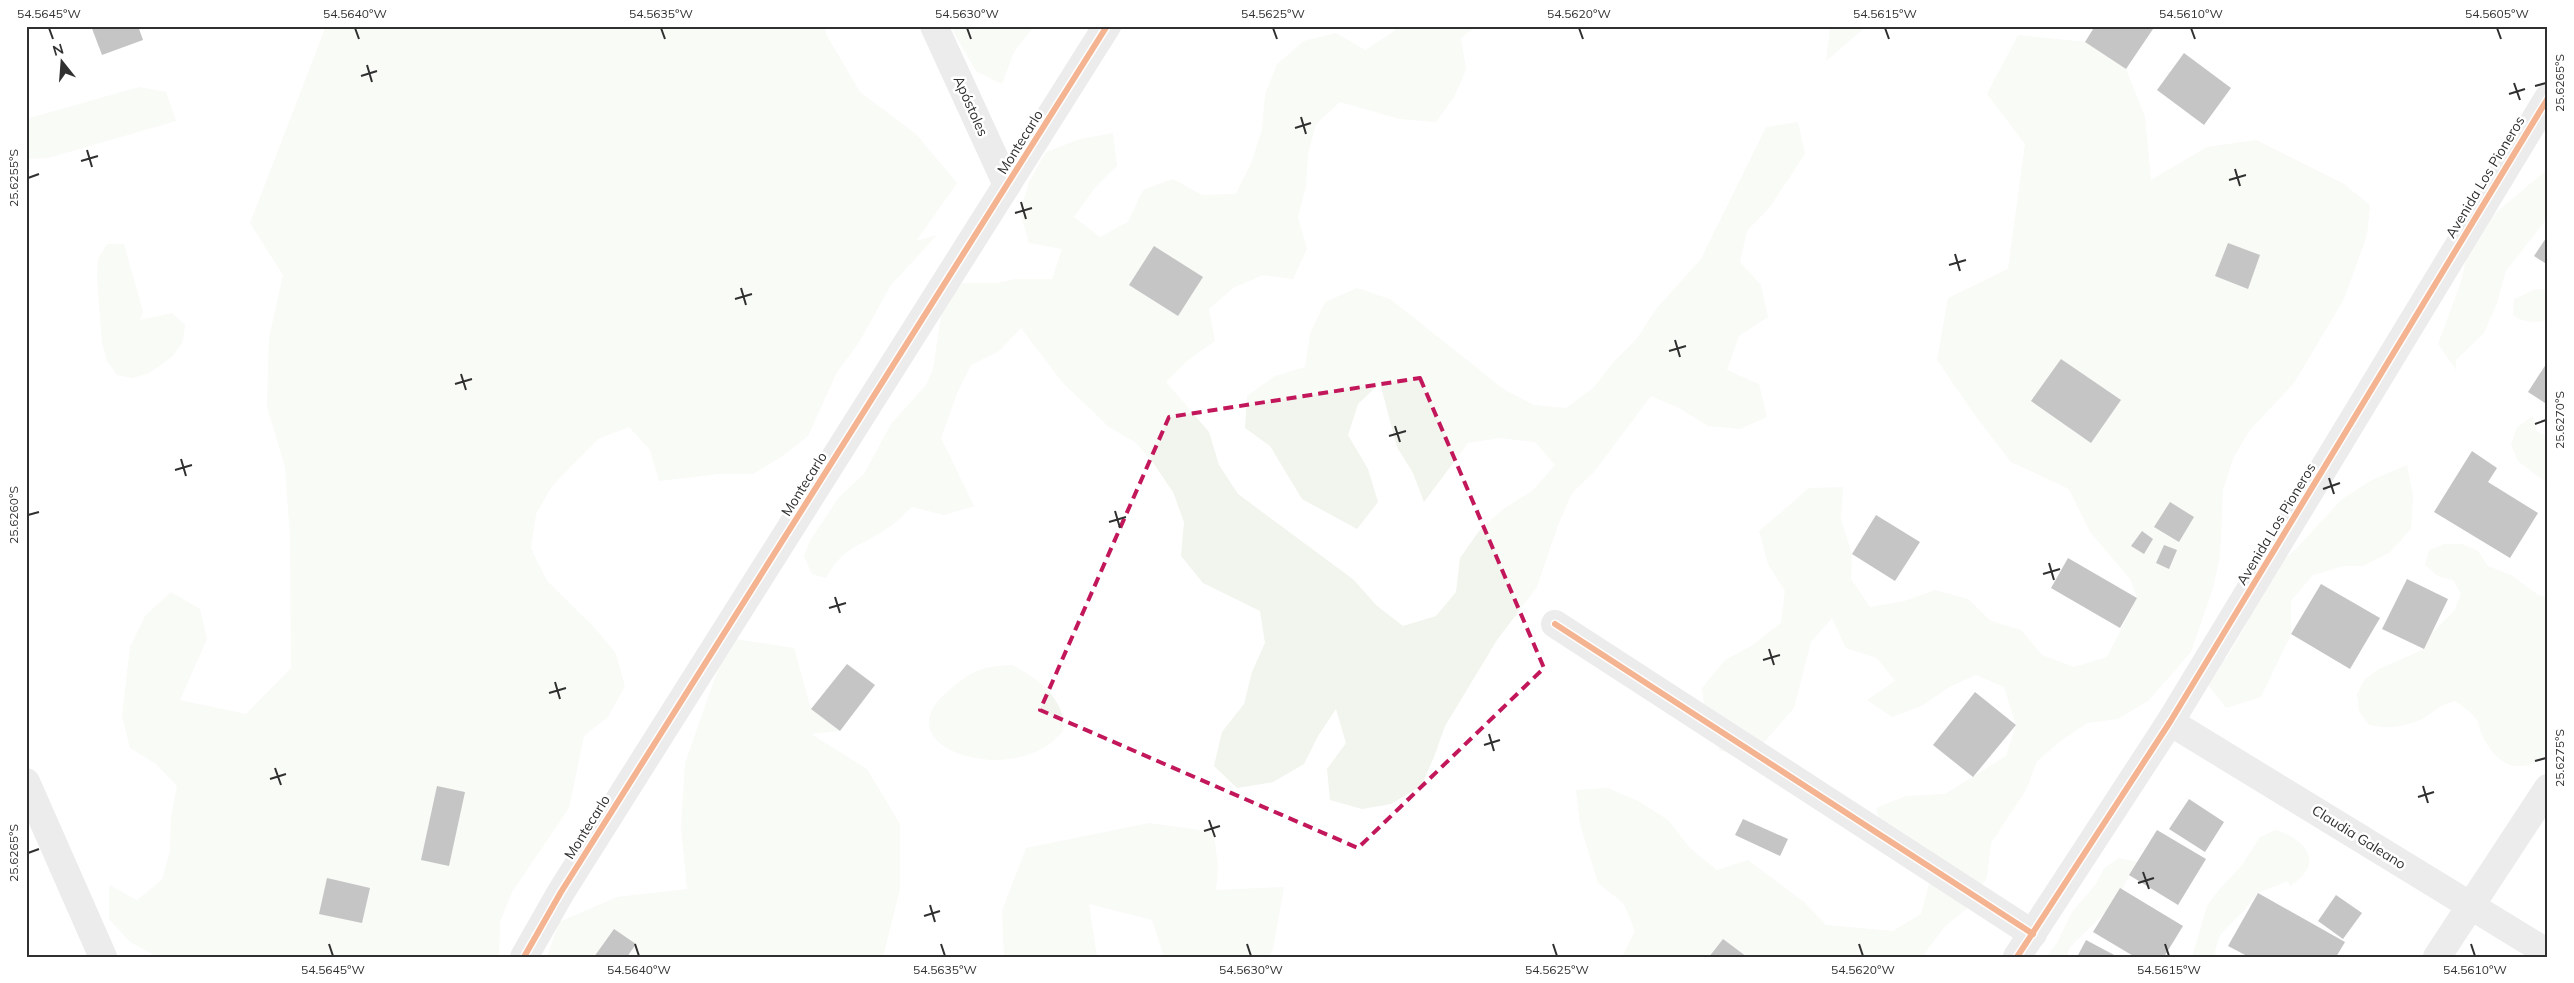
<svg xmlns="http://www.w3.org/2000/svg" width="2574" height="983" viewBox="0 0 2574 983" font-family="Mulish,sans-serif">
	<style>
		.green { fill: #f1f5ed }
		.building { fill: #7f7f7f }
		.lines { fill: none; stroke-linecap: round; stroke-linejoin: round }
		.street { stroke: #d4d4d4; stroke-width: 28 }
		.cycleway-casing { stroke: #fff; stroke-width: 9 }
		.cycleway { stroke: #e8590c; stroke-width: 6 }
		.marked { fill: none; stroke: #c2185b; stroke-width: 4; stroke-dasharray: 10 6; stroke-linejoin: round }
		.ticks { fill: none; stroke: #303030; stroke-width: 2 }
		.labels { text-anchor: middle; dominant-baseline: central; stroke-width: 5; stroke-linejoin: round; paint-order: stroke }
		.street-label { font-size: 14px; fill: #303030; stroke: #fff }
		.neatline { fill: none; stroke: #303030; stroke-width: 2 }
		.ticks-label { font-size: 12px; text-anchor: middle; fill: #303030 }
	</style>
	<rect width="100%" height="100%" fill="#fff"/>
	<g class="green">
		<path d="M 326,26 L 825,26 L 826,34 L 860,92 L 916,134 L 957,183 L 916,241 L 937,235 L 891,285 L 858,344 L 837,372 L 808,436 L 781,457 L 753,474 L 719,474 L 659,481 L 650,450 L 629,427 L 598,439 L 552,486 L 536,514 L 531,548 L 547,581 L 593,626 L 615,652 L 625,686 L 608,717 L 584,736 L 569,808 L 512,892 L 500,922 L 499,957 L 158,957 L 130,942 L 109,919 L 109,885 L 137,900 L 162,880 L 170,850 L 171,817 L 177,786 L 156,764 L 130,748 L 122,716 L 130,647 L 145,616 L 171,592 L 200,609 L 207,639 L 180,700 L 246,714 L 291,668 L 290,537 L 285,467 L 267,407 L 269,338 L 283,275 L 250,223 Z"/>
		<path d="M 950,26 L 1034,26 L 1014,52 L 1002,84 L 976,71 Z"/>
		<path d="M 1397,26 L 1477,26 L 1461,38 L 1466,70 L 1454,97 L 1436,122 L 1400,119 L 1340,102 L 1316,124 L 1308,154 L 1306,186 L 1298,217 L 1307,249 L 1293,279 L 1263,275 L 1233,288 L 1209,309 L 1215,341 L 1188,360 L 1166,382 L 1209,432 L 1219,465 L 1238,494 L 1354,580 L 1376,605 L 1403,626 L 1436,616 L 1456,592 L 1460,558 L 1479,531 L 1503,509 L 1532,491 L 1555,465 L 1535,442 L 1500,438 L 1468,443 L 1424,502 L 1413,473 L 1397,447 L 1380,383 L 1358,404 L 1348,435 L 1368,469 L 1378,502 L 1357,529 L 1302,499 L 1270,446 L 1245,428 L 1247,396 L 1275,376 L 1305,367 L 1310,334 L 1325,302 L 1357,288 L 1390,299 L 1505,390 L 1534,405 L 1566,408 L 1593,388 L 1613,363 L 1638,337 L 1656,309 L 1701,259 L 1766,127 L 1798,122 L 1805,154 L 1769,208 L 1747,231 L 1740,262 L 1761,285 L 1768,317 L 1739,336 L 1727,370 L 1759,384 L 1767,417 L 1740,429 L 1708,426 L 1679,408 L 1651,396 L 1594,472 L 1572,493 L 1558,525 L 1537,587 L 1497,640 L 1445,726 L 1434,757 L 1421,786 L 1391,804 L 1362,809 L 1330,800 L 1327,769 L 1346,743 L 1336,709 L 1318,736 L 1304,764 L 1273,782 L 1237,788 L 1214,766 L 1222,732 L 1244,704 L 1252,672 L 1265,643 L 1260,611 L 1203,583 L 1181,556 L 1184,522 L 1173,492 L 1154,464 L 1135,442 L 1109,427 L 1062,382 L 1021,328 L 999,351 L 971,365 L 958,391 L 941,438 L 974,506 L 944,515 L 912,507 C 904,514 897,522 888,528 C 861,546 843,546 826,578 L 812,574 L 804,556 L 810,541 L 839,497 L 864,474 L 891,424 L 926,385 L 933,369 L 942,309 L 948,293 L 963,283 L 998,283 L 1016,279 L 1052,279 L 1062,249 L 1029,243 L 1020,211 L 1030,180 L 1046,152 L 1080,139 L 1113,133 L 1117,166 L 1094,189 L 1074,217 L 1100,237 L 1128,222 L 1143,190 L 1173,179 L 1202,195 L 1236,194 L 1252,161 L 1262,129 L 1265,95 L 1277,64 L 1304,41 L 1336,33 L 1365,50 L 1393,32 Z"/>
		<path d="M 1833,26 L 1867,26 L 1826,61 L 1830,29 Z"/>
		<path d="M 2018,35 L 2085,42 L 2126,69 L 2145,117 L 2151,180 L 2207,147 L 2256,140 L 2344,184 L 2370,205 L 2367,235 L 2344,299 L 2294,383 L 2249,431 L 2233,459 L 2223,490 L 2220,556 L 2213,588 L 2191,652 L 2148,701 L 2118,719 L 2087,723 L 2062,740 L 2037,761 L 2026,790 L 1991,843 L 1987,877 L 1969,907 L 1945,926 L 1922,957 L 1622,957 L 1635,931 L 1624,904 L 1598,883 L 1580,824 L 1576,790 L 1608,788 L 1638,801 L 1668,820 L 1691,849 L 1717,870 L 1748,860 L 1804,902 L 1826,925 L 1893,931 L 1921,914 L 1930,880 L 1885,838 L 1876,808 L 1906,796 L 1945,794 L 2006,756 L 2016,725 L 2004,687 L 1976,675 L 1949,687 L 1923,705 L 1892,717 L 1867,700 L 1895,681 L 1877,658 L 1846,648 L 1832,618 L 1811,642 L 1794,708 L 1753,755 L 1720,751 L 1706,722 L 1702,688 L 1725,660 L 1753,645 L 1781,623 L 1785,591 L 1768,564 L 1759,531 L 1809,488 L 1843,487 L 1841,519 L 1852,554 L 1851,579 L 1870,607 L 1904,601 L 1935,590 L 1968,599 L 1991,621 L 2021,630 L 2042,655 L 2074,667 L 2107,657 L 2137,598 L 2130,579 L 2090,532 L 2069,489 L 2011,462 L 1974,414 L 1937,360 L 1948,298 L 2008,269 L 2025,144 L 1987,94 Z"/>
		<path d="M 139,87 L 166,92 L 176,121 L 48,158 L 26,159 L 26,119 Z"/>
		<path d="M 2548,169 L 2548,217 L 2506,271 L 2497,303 L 2484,333 L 2456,360 L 2456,370 L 2438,344 L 2461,282 L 2468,250 L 2488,219 Z"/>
		<path d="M 107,244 L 124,244 L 143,312 L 140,320 L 172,313 L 185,325 L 183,341 L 173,356 L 161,365 L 147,374 L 132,378 L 117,375 L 107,361 L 102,343 L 97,278 L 98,259 Z"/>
		<path d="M 2536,289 L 2548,290 L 2548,320 C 2535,323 2523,323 2513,315 L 2514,299 Z"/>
		<path d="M 2533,416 L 2536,431 L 2548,436 L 2548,484 L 2518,461 L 2511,445 L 2517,427 Z"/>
		<path d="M 2407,465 L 2413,495 L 2411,529 L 2390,552 L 2363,566 L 2343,566 L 2313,575 L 2291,601 L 2291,634 L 2261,697 L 2226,708 L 2205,681 L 2227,657 L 2244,629 L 2253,599 L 2269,570 L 2295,550 L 2342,499 L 2372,480 Z"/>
		<path d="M 2445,544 L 2462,544 L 2478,551 L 2488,566 L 2511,575 L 2538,595 L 2548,598 L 2548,754 C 2521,776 2498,767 2483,737 C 2480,732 2480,727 2478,722 C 2473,713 2463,707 2455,701 C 2441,705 2438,708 2427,716 C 2409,727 2389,729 2369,725 L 2359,711 L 2357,694 L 2365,679 L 2379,669 L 2424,649 L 2431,634 L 2454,611 L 2461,594 L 2453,580 L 2438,576 L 2425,565 L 2429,550 Z"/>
		<path d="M 729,638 L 794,648 L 811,709 L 840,731 L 811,734 L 867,769 L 900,824 L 900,889 L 884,953 L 881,957 L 547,957 L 559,922 L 617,897 L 687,889 L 681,826 L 685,763 Z"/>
		<path d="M 1012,665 C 1036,676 1068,702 1063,731 C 1017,790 880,749 947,692 C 973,670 979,667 1012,665 Z"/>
		<path d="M 1149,823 L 1214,832 L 1218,867 L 1216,890 L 1284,887 L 1273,949 L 1269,957 L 1164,957 L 1152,920 L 1089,904 L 1097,957 L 1004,957 L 1002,911 L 1026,848 Z"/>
		<path d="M 2276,830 C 2309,841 2324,864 2290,886 L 2288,881 L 2258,893 L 2242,913 L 2220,935 L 2215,951 L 2216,957 L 2192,957 L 2207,906 L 2217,892 L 2242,865 L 2260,837 Z"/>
		<path d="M 2119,858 L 2138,862 L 2125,883 L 2120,898 L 2070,947 L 2067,957 L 2046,957 L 2057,943 L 2072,912 L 2096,884 L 2104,868 Z"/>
	</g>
	<g class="building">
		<path d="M 91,26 L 138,26 L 143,40 L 102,55 Z"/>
		<path d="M 2095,26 L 2149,26 L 2153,29 L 2126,69 L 2085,42 Z"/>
		<path d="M 2184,53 L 2231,88 L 2204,125 L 2157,90 Z"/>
		<path d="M 2548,235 L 2548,265 L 2534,256 Z"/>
		<path d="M 2228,243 L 2260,255 L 2248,289 L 2215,276 Z"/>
		<path d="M 1154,246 L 1203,277 L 1178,316 L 1129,285 Z"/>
		<path d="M 2061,359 L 2121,400 L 2091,443 L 2031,401 Z"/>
		<path d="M 2548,361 L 2548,405 L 2528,392 Z"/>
		<path d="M 2472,451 L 2497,468 L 2488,482 L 2538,513 L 2510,558 L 2434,512 Z"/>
		<path d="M 2170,502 L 2194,517 L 2179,542 L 2154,527 Z"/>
		<path d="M 1876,515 L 1920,542 L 1895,581 L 1852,554 Z"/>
		<path d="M 2142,531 L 2153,539 L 2144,554 L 2131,546 Z"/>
		<path d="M 2164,545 L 2177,550 L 2169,569 L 2156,563 Z"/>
		<path d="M 2068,558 L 2137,598 L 2120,628 L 2051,588 Z"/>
		<path d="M 2407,579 L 2448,599 L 2424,649 L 2382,629 Z"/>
		<path d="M 2321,584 L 2380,618 L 2350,669 L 2291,634 Z"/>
		<path d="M 847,664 L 875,685 L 840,731 L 811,709 Z"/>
		<path d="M 1975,692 L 2016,725 L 1973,777 L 1933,745 Z"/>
		<path d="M 437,786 L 465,792 L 449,866 L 421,860 Z"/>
		<path d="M 2189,799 L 2224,822 L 2205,852 L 2169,829 Z"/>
		<path d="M 1743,819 L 1788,839 L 1780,856 L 1735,835 Z"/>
		<path d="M 2157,830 L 2206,859 L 2178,905 L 2129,875 Z"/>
		<path d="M 327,878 L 370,888 L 362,923 L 319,914 Z"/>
		<path d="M 2120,888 L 2183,926 L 2164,957 L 2135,957 L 2093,932 Z"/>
		<path d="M 2258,893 L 2345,942 L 2336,957 L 2249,957 L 2228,946 Z"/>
		<path d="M 2336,895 L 2362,913 L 2343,939 L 2318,921 Z"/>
		<path d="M 614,929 L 636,944 L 627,957 L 594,957 Z"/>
		<path d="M 1723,939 L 1747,957 L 1709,957 Z"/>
		<path d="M 2086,940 L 2118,957 L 2077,957 Z"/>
	</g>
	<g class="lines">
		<g class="street">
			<path d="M 934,26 L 1007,185"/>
			<path d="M 1555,624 L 2033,934"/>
			<path d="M 2170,722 L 2548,953"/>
			<path d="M 26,782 L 103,957"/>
			<path d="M 524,957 L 561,892 L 1107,26"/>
			<path d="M 2017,957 L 2170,722 L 2548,98"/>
			<path d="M 2437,957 L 2548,788"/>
		</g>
		<defs>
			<g id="cycleway">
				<path d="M 1555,624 L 2033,934"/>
				<path d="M 524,957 L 561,892 L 1107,26"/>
				<path d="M 2017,957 L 2170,722 L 2548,98"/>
			</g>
		</defs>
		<use href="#cycleway" class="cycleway-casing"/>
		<use href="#cycleway" class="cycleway"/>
	</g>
	<path d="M0 0H2574V983H0ZM 1420,378 L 1544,668 L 1358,848 L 1040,710 L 1169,417 Z" fill="#fff" fill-opacity=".55" fill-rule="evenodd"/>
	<path class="marked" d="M 1420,378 L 1544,668 L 1358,848 L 1040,710 L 1169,417 Z"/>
	<path class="ticks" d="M 49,28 L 53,39M 355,28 L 359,39M 661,28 L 665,39M 967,28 L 971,39M 1273,28 L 1277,39M 1579,28 L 1583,39M 1885,28 L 1889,39M 2191,28 L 2195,39M 2497,28 L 2501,39M 367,65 L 372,82M 361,76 L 377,71M 2514,83 L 2520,100M 2535,86 L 2546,83M 2509,94 L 2525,89M 1301,117 L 1306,134M 1295,128 L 1311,123M 87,150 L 92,167M 81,161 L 98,156M 2235,169 L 2240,186M 28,178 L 39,174M 2229,180 L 2246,175M 1021,202 L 1026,219M 1015,213 L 1032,208M 1955,254 L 1960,271M 1949,265 L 1966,260M 741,288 L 746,305M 735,299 L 752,294M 1675,340 L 1680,357M 1669,351 L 1686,346M 461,374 L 466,390M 455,384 L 472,379M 2535,424 L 2546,420M 1395,426 L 1400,442M 1389,436 L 1406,431M 181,459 L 186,476M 175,470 L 192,465M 2329,478 L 2334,494M 2323,489 L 2340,483M 1115,511 L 1120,528M 28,515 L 39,512M 1109,522 L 1126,517M 2049,563 L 2054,580M 2043,574 L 2060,569M 835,597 L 840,613M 829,608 L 846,603M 1769,649 L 1774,665M 1763,660 L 1780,655M 555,682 L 560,699M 549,693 L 566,688M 1489,734 L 1494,751M 1484,745 L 1500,740M 2535,761 L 2546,758M 275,768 L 281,785M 270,779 L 286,774M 2423,786 L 2428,803M 2418,797 L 2434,792M 1209,820 L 1215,837M 1204,831 L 1220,826M 28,853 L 39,849M 2143,872 L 2149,889M 2138,883 L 2154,878M 930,905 L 935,922M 924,916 L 940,911M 329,944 L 333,956M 635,944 L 639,956M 941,944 L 945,956M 1247,944 L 1251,956M 1553,944 L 1557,956M 1859,944 L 1863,956M 2165,944 L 2169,956M 2471,944 L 2475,956"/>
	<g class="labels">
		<g class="street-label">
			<text transform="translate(971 106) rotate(66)">Apóstoles</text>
			<text transform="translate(1020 142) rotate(-58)">Montecarlo</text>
			<text transform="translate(2485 177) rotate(-59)">Avenida Los Pioneros</text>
			<text transform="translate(804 484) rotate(-58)">Montecarlo</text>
			<text transform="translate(2276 524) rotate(-59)">Avenida Los Pioneros</text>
			<text transform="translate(587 827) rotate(-58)">Montecarlo</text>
			<text transform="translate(2359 837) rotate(32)">Claudia Galeano</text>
		</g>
	</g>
	<rect width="2574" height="983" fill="none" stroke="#ffffff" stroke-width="55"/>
	<g transform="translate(62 62) rotate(343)" stroke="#ffffff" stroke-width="4" paint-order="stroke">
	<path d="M0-4L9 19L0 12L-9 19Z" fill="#303030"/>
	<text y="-8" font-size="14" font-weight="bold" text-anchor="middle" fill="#303030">N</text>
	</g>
	<rect x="28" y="28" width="2518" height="928" class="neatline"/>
	<g class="ticks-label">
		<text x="49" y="18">54.5645°W</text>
		<text x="355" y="18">54.5640°W</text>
		<text x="661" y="18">54.5635°W</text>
		<text x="967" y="18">54.5630°W</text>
		<text x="1273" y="18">54.5625°W</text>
		<text x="1579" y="18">54.5620°W</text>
		<text x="1885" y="18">54.5615°W</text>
		<text x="2191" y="18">54.5610°W</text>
		<text x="2497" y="18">54.5605°W</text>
		<text transform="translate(2560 83) rotate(-90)" y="4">25.6265°S</text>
		<text transform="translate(14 178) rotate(-90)" y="4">25.6255°S</text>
		<text transform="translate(2560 420) rotate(-90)" y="4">25.6270°S</text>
		<text transform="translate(14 515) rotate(-90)" y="4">25.6260°S</text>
		<text transform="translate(2560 758) rotate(-90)" y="4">25.6275°S</text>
		<text transform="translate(14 853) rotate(-90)" y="4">25.6265°S</text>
		<text x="333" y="974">54.5645°W</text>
		<text x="639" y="974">54.5640°W</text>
		<text x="945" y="974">54.5635°W</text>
		<text x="1251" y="974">54.5630°W</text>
		<text x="1557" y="974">54.5625°W</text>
		<text x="1863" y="974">54.5620°W</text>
		<text x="2169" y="974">54.5615°W</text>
		<text x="2475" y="974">54.5610°W</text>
	</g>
</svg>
